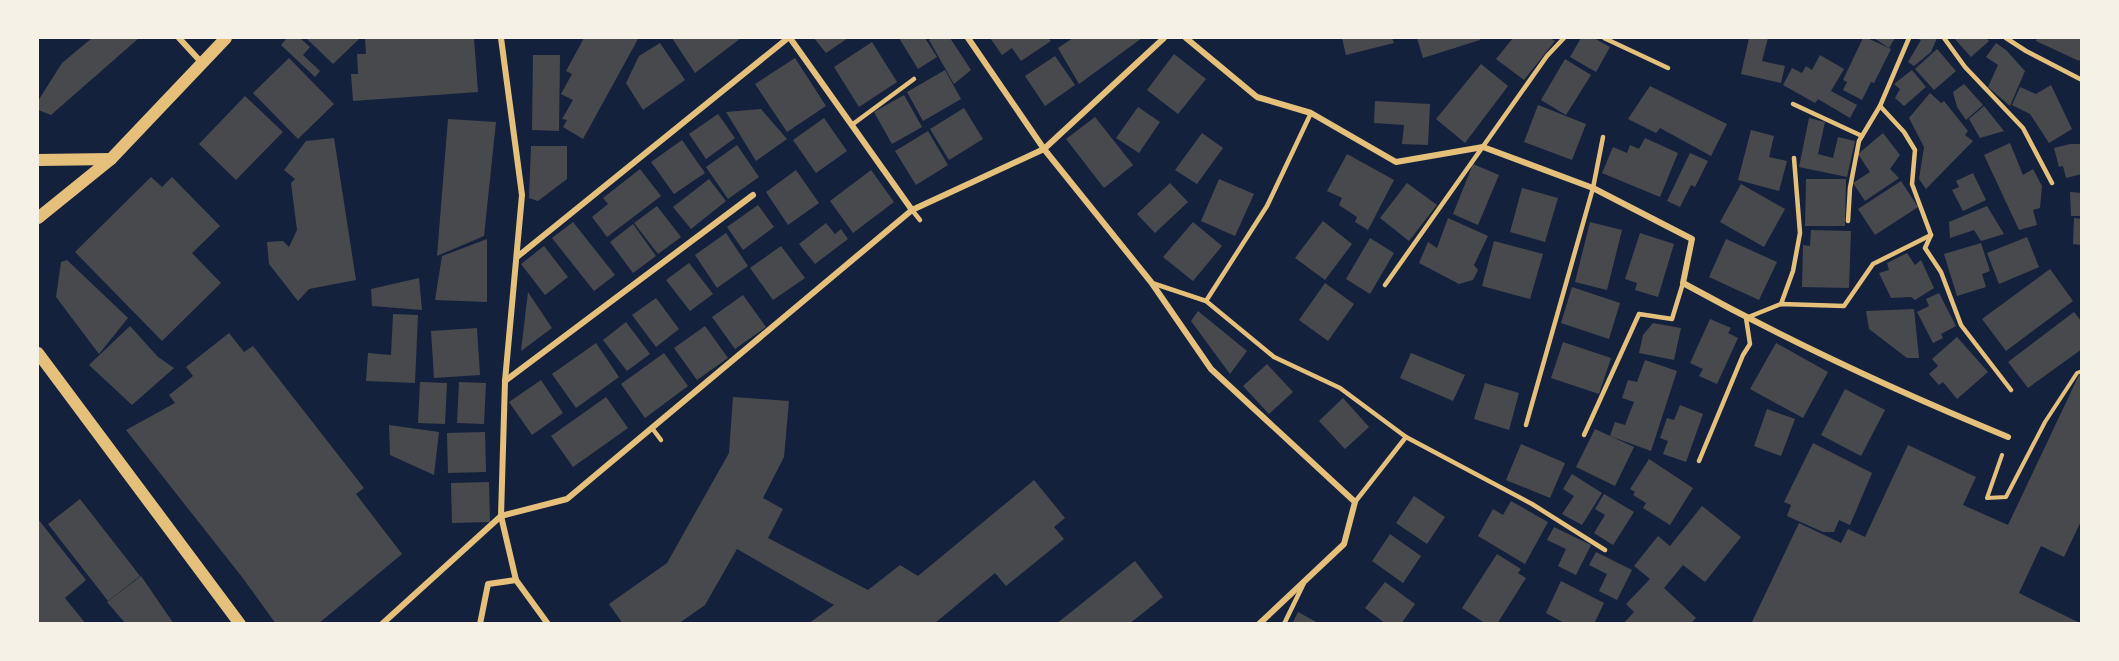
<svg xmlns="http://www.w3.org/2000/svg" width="2119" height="661" viewBox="0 0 2119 661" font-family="'Alegreya Sans',sans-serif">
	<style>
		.building { fill: #48494c }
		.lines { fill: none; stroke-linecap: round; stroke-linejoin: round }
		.path { stroke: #e5c07b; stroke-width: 4 }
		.service { stroke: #e5c07b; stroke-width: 4.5 }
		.minor { stroke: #e5c07b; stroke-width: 6 }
		.secondary { stroke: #e5c07b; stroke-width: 12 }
	</style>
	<rect width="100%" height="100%" fill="#14213d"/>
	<g class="building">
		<path d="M 92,38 L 139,38 L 51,115 L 38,110 L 38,101 L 62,63 Z"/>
		<path d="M 287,38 L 300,38 L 310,47 L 303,55 L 320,71 L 315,77 L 281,45 Z"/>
		<path d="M 306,38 L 360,38 L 333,64 Z"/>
		<path d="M 384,38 L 474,38 L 478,92 L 353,101 L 351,74 L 358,74 L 357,54 L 366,54 L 365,39 Z"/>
		<path d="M 584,38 L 638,39 L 583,139 L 563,127 L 567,120 L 562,119 L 573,100 L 561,94 L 572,74 L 566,71 Z"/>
		<path d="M 672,38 L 741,38 L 695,73 Z"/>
		<path d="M 814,38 L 848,38 L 826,53 Z"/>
		<path d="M 899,38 L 925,38 L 937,57 L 918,69 Z"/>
		<path d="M 932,38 L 950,38 L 971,70 L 954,84 L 929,40 Z"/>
		<path d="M 990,38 L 1048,38 L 1051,41 L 1021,61 L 1012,48 L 1002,55 Z"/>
		<path d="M 1073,38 L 1142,38 L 1079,84 L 1058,48 Z"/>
		<path d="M 1342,38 L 1392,38 L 1394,43 L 1346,55 Z"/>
		<path d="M 1417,38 L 1479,38 L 1480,40 L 1423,58 Z"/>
		<path d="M 1513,38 L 1550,38 L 1555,41 L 1524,80 L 1496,59 Z"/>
		<path d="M 1581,38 L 1594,38 L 1610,47 L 1596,72 L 1570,57 Z"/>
		<path d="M 1749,38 L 1768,38 L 1762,61 L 1785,66 L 1781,83 L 1741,74 Z"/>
		<path d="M 1863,38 L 1867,38 L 1891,49 L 1874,83 L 1871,82 L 1862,100 L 1843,90 L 1847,82 L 1843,80 Z"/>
		<path d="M 1874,38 L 1895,38 L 1889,48 Z"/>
		<path d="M 1915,38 L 1937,38 L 1931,52 L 1914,66 L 1908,62 L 1921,40 Z"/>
		<path d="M 1954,38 L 1986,38 L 1989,41 L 1971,57 Z"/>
		<path d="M 2037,38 L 2082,38 L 2082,56 L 2079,61 L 2036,41 Z"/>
		<path d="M 872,42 L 897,82 L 859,107 L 834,67 Z"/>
		<path d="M 660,43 L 685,80 L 643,110 L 626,83 L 639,56 Z"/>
		<path d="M 1996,43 L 2006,50 L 2025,71 L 2010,106 L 1988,87 L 1998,65 L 1986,57 Z"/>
		<path d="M 1937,49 L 1956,71 L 1934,90 L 1915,69 Z"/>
		<path d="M 1174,54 L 1206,79 L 1178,114 L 1147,90 Z"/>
		<path d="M 533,55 L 560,55 L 559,131 L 532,130 Z"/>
		<path d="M 1820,55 L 1844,69 L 1831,91 L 1857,105 L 1850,118 L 1818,99 L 1815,103 L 1783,85 L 1792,68 L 1802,73 L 1806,66 L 1812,70 Z"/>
		<path d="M 1055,56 L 1075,85 L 1045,106 L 1025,76 Z"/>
		<path d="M 289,58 L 334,104 L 298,139 L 253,93 Z"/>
		<path d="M 795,58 L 826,106 L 787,132 L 755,84 Z"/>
		<path d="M 1565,59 L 1591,75 L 1566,115 L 1541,100 Z"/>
		<path d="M 1481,64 L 1508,86 L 1465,143 L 1436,119 Z"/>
		<path d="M 945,70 L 961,99 L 923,121 L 907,92 Z"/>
		<path d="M 1912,70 L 1926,87 L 1904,106 L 1895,98 L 1900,89 L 1894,84 Z"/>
		<path d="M 1964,84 L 1983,105 L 1966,120 L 1957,107 L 1953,92 Z"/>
		<path d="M 2051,85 L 2072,129 L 2049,143 L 2030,114 L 2012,105 L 2020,87 L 2036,94 Z"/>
		<path d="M 1650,86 L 1727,124 L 1711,156 L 1660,128 L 1656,133 L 1628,119 Z"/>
		<path d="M 1930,93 L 1941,103 L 1944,101 L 1968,131 L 1965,135 L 1973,141 L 1926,189 L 1919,179 L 1924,147 L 1909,118 Z"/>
		<path d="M 904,95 L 922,127 L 892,144 L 874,112 Z"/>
		<path d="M 245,96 L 283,132 L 236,180 L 199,144 Z"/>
		<path d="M 1375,101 L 1430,104 L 1428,145 L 1402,144 L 1404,125 L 1374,123 Z"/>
		<path d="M 1538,105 L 1586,124 L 1572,160 L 1524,142 Z"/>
		<path d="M 1984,106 L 2004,131 L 1980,138 L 1969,119 Z"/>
		<path d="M 1138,107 L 1160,122 L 1139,153 L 1116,138 Z"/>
		<path d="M 964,108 L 983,139 L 949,160 L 930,129 Z"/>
		<path d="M 761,109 L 787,139 L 756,161 L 726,112 Z"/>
		<path d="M 718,114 L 735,138 L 706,159 L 689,134 Z"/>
		<path d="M 1095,117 L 1133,165 L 1104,188 L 1066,139 Z"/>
		<path d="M 824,118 L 847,151 L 816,173 L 793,140 Z"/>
		<path d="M 1809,118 L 1825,122 L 1818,154 L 1833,158 L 1838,137 L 1855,141 L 1847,177 L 1799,167 Z"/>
		<path d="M 448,119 L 496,122 L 484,236 L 437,256 Z"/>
		<path d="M 1751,130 L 1774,136 L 1769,157 L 1787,161 L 1779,191 L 1738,180 Z"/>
		<path d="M 928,131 L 948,165 L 916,185 L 895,151 Z"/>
		<path d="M 1202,133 L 1223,148 L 1197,184 L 1175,170 Z"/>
		<path d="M 1883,133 L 1900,155 L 1890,169 L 1899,178 L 1865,201 L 1853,183 L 1870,172 L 1858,154 Z"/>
		<path d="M 334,138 L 356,280 L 309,289 L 298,301 L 269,264 L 267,242 L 283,241 L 289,247 L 297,230 L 291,183 L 295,179 L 284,170 L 306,141 Z"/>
		<path d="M 1645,138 L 1678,153 L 1660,197 L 1602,173 L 1613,147 L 1627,153 L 1630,145 L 1639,149 Z"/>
		<path d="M 682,140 L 705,173 L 674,194 L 651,162 Z"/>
		<path d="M 2010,143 L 2023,175 L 2033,169 L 2042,186 L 2040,208 L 2033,210 L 2037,225 L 2019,230 L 1984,155 Z"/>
		<path d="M 2070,144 L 2082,144 L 2082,174 L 2066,178 L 2063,166 L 2059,167 L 2054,148 Z"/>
		<path d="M 737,145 L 759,177 L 728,199 L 706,167 Z"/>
		<path d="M 531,146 L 567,146 L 567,179 L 538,201 L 529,198 Z"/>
		<path d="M 1690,153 L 1708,161 L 1695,187 L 1691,185 L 1680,207 L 1667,201 Z"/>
		<path d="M 1347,154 L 1394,180 L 1368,230 L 1355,222 L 1357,217 L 1339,205 L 1342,198 L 1327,191 Z"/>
		<path d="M 1473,164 L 1499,175 L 1478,225 L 1453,214 Z"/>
		<path d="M 640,169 L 661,196 L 607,237 L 592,217 L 608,204 L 603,198 Z"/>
		<path d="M 796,170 L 819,203 L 788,225 L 766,192 Z"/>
		<path d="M 871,170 L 894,202 L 853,233 L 830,201 Z"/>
		<path d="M 1973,173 L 1986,200 L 1963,211 L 1952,190 L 1959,187 L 1956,181 Z"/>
		<path d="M 151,177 L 162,187 L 172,177 L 220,226 L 192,253 L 221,283 L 162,341 L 75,252 Z"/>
		<path d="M 709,179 L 726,201 L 691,229 L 673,207 Z"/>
		<path d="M 1219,179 L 1254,194 L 1235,236 L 1201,221 Z"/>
		<path d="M 1806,179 L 1846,179 L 1845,226 L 1805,226 Z"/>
		<path d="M 1901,181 L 1918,207 L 1875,235 L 1858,209 Z"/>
		<path d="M 1170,183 L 1188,202 L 1155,233 L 1137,214 Z"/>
		<path d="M 1407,183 L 1437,205 L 1409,241 L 1380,218 Z"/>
		<path d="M 1741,184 L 1785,209 L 1764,247 L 1720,222 Z"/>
		<path d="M 1522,188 L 1558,198 L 1545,242 L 1510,232 Z"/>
		<path d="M 2070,192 L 2082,193 L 2082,216 L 2071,216 Z"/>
		<path d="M 758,205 L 774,227 L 743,250 L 727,227 Z"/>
		<path d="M 657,206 L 681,237 L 658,254 L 634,223 Z"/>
		<path d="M 1987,206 L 2004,234 L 1981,241 L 1974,230 L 1950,238 L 1949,222 Z"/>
		<path d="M 1448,218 L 1488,236 L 1474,265 L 1478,270 L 1473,280 L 1459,284 L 1419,263 L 1428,242 L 1437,248 Z"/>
		<path d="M 2074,218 L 2082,219 L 2082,245 L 2073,244 Z"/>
		<path d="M 1323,221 L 1352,244 L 1325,280 L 1295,258 Z"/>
		<path d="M 573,222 L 615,275 L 594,291 L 552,238 Z"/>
		<path d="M 1193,222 L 1222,246 L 1193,281 L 1163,257 Z"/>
		<path d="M 1590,222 L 1622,230 L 1607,290 L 1575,282 Z"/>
		<path d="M 826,223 L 835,234 L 841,229 L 848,239 L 815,264 L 799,244 Z"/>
		<path d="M 633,224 L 656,256 L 633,273 L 610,242 Z"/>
		<path d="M 1811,230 L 1851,231 L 1849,288 L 1802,287 L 1803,245 L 1810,246 Z"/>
		<path d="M 726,233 L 748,266 L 717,288 L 695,255 Z"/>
		<path d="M 1640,233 L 1674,244 L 1658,297 L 1635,290 L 1637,283 L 1625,279 Z"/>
		<path d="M 2027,237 L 2039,267 L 1999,284 L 1987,253 Z"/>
		<path d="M 1370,238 L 1394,253 L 1370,294 L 1346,279 Z"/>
		<path d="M 487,239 L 487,302 L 435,300 L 442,256 Z"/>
		<path d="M 1726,239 L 1777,262 L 1759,300 L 1709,277 Z"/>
		<path d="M 1494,241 L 1543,254 L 1530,299 L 1482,286 Z"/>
		<path d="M 1981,243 L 1990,271 L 1982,274 L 1986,287 L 1957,296 L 1944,254 Z"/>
		<path d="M 544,246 L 568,277 L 545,295 L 521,264 Z"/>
		<path d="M 781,246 L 805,278 L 773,300 L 750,268 Z"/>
		<path d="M 1907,253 L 1915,265 L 1921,260 L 1934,288 L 1915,300 L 1911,297 L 1891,298 L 1879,273 L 1889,270 L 1887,263 Z"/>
		<path d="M 67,260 L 128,318 L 99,354 L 56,297 L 61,262 Z"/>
		<path d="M 689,263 L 713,294 L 690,311 L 666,280 Z"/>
		<path d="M 2050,269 L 2073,301 L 2006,351 L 1982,319 Z"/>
		<path d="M 419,278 L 422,310 L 372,306 L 371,289 Z"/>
		<path d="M 1325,283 L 1354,304 L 1328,341 L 1299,320 Z"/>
		<path d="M 1572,287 L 1620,303 L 1609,339 L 1561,323 Z"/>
		<path d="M 528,292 L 552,328 L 521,351 Z"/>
		<path d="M 1939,293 L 1956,326 L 1941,334 L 1943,338 L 1933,343 L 1917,312 L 1929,306 L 1926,299 Z"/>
		<path d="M 743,295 L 766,327 L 735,349 L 712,317 Z"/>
		<path d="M 656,298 L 679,329 L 656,347 L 632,315 Z"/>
		<path d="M 1914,309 L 1919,358 L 1907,358 L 1869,329 L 1866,311 Z"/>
		<path d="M 1198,311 L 1247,351 L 1230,374 L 1191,321 Z"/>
		<path d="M 2074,312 L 2082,322 L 2082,349 L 2028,388 L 2008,362 Z"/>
		<path d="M 393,314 L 418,315 L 415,383 L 366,381 L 368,353 L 391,355 Z"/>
		<path d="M 1710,319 L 1731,328 L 1728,333 L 1738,338 L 1717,384 L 1699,376 L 1703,369 L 1690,363 Z"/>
		<path d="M 626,322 L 650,354 L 627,371 L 603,340 Z"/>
		<path d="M 1653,323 L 1681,328 L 1674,360 L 1639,353 L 1643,335 Z"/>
		<path d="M 130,326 L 158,357 L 174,368 L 132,405 L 89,365 Z"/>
		<path d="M 705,326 L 728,358 L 697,380 L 674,348 Z"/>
		<path d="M 477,328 L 480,375 L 434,378 L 431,331 Z"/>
		<path d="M 229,333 L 244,352 L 253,346 L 364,488 L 356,494 L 402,554 L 318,624 L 276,624 L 242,577 L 126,430 L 175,403 L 169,395 L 193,376 L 186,367 Z"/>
		<path d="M 1957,337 L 1988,372 L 1957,399 L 1943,382 L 1939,385 L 1929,374 L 1938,366 L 1932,359 Z"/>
		<path d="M 1563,342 L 1611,358 L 1599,394 L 1551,378 Z"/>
		<path d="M 596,343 L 619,377 L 576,408 L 552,374 Z"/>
		<path d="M 1776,343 L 1828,372 L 1803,418 L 1750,389 Z"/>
		<path d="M 664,353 L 688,386 L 645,418 L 621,384 Z"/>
		<path d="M 1411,353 L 1465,375 L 1453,401 L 1400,378 Z"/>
		<path d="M 1645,360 L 1677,371 L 1651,451 L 1610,436 L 1615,422 L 1625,425 L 1634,402 L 1622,398 L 1628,380 L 1637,382 Z"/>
		<path d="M 1267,364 L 1293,392 L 1269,414 L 1243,386 Z"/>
		<path d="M 2079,375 L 2082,376 L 2082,519 L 2064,557 L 2041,546 L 2019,593 L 2082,624 L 1751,624 L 1799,523 L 1841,543 L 1848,529 L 1865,537 L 1908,445 L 1976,477 L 1963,505 L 2008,525 Z"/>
		<path d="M 541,380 L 563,413 L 532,435 L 509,402 Z"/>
		<path d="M 420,382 L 447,383 L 445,424 L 418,423 Z"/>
		<path d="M 459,382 L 486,383 L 484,424 L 457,423 Z"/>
		<path d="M 1485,383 L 1519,393 L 1509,430 L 1474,419 Z"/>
		<path d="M 1845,389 L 1885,410 L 1861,456 L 1821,435 Z"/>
		<path d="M 606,397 L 628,428 L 573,467 L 551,436 Z"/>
		<path d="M 733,397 L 789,401 L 784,457 L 763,498 L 783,509 L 768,538 L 868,590 L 900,565 L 918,576 L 1034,480 L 1065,518 L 1054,527 L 1064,539 L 1006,586 L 995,573 L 934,624 L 808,624 L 834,605 L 737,549 L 705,605 L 678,624 L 623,624 L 609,604 L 667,563 L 729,453 Z"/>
		<path d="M 1343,398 L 1369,427 L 1345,449 L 1319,421 Z"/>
		<path d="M 1680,405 L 1703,414 L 1686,462 L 1663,454 L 1668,441 L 1660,438 L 1667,418 L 1674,420 Z"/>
		<path d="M 1767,409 L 1795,419 L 1781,456 L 1754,446 Z"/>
		<path d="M 389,425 L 439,432 L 434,475 L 390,455 Z"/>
		<path d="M 1595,429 L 1634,447 L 1615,486 L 1576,467 Z"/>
		<path d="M 485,432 L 486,472 L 448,473 L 447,433 Z"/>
		<path d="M 1813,443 L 1872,473 L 1850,525 L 1839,520 L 1834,532 L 1823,532 L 1787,516 L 1791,505 L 1784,502 Z"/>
		<path d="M 1521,444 L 1565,463 L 1550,498 L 1506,480 Z"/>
		<path d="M 1649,459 L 1693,488 L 1670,525 L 1643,508 L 1646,503 L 1633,495 L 1635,492 L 1630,489 Z"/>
		<path d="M 1572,474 L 1602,493 L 1582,525 L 1562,514 L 1574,496 L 1563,489 Z"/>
		<path d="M 489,482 L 490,522 L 452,523 L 451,483 Z"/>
		<path d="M 1604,494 L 1634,512 L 1613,545 L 1594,533 L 1605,515 L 1595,509 Z"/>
		<path d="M 1414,496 L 1445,517 L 1427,544 L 1396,523 Z"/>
		<path d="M 80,499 L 140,576 L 108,601 L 48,524 Z"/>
		<path d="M 1511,501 L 1548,522 L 1525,564 L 1478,536 L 1493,509 L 1503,515 Z"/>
		<path d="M 1702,506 L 1741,537 L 1705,582 L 1683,565 L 1664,588 L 1696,618 L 1690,624 L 1623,624 L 1634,612 L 1626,604 L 1650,579 L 1634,566 L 1658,536 L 1670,546 Z"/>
		<path d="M 38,519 L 86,580 L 65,598 L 86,624 L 38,624 Z"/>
		<path d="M 1554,527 L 1591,545 L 1576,575 L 1558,566 L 1566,549 L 1547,540 Z"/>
		<path d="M 1390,534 L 1421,556 L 1403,583 L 1372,561 Z"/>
		<path d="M 1596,552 L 1632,570 L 1617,600 L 1599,591 L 1607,574 L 1589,565 Z"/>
		<path d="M 1497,554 L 1521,569 L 1518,573 L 1526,578 L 1497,624 L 1486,624 L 1462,608 Z"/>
		<path d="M 1135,561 L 1163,597 L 1129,624 L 1056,624 Z"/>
		<path d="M 141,576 L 174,624 L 126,624 L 107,602 Z"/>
		<path d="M 1561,581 L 1604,603 L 1594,624 L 1566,624 L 1546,613 Z"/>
		<path d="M 1385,582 L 1415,604 L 1401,624 L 1386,624 L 1365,608 Z"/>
		<path d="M 1298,612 L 1320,624 L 1292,624 Z"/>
	</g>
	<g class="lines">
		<path class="path" d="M 2002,455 L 1987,498 L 2006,497 L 2045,422 L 2077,373 L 2082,371"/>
		<g class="service">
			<path d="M 1604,38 L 1668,68"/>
			<path d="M 1944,38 L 1965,67 L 2023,128 L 2052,183"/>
			<path d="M 2006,38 L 2026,51 L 2082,80"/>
			<path d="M 1793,104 L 1862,136"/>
			<path d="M 1880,106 L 1904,132 L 1915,150 L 1912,184 L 1931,235 L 1925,248 L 1941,272 L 1961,325 L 2011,390"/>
			<path d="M 1311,113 L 1267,206 L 1206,301 L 1274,357 L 1340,388 L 1406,437 L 1532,504 L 1605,550"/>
			<path d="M 853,124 L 914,79"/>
			<path d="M 912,210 L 920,220"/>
			<path d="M 1848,221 L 1850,188 L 1859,141 L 1880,106 L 1909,38"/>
			<path d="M 1152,283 L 1206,301"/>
			<path d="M 1385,285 L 1547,56 L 1564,38"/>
			<path d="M 1781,304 L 1793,271 L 1800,233 L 1794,158"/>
			<path d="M 1526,425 L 1593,188 L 1603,137"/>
			<path d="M 652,428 L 661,440"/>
			<path d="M 1584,435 L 1639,314 L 1672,319 L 1683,283"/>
			<path d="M 1699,461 L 1743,355 L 1750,344 L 1746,318 L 1781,304 L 1844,306 L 1873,264 L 1931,235"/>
			<path d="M 1355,502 L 1406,437"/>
			<path d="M 1284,624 L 1304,583"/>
		</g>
		<g class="minor">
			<path d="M 179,38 L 202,63"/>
			<path d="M 501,38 L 522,195 L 505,381 L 501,516 L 516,580 L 548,624"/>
			<path d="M 790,38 L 912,210"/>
			<path d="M 968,38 L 1044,149 L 1151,282 L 1211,369 L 1355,502 L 1344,544 L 1259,624"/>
			<path d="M 1186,38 L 1257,97 L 1311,113 L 1396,162 L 1483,147 L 1593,188 L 1692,239 L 1683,283 C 1788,341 1898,392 2008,437"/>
			<path d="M 517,257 L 788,38"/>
			<path d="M 505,381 L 753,195"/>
			<path d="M 382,624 L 501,516 L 567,499 L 912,210 L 1044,149 L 1164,38"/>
			<path d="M 480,624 L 488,584 L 516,580"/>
		</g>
		<g class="secondary">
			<path d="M 38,160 L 111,159"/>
			<path d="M 38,218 L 111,159 L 226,38"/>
			<path d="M 38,353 L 240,624"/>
		</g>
	</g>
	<rect width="2119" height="661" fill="none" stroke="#f6f1e7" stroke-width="78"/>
</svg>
